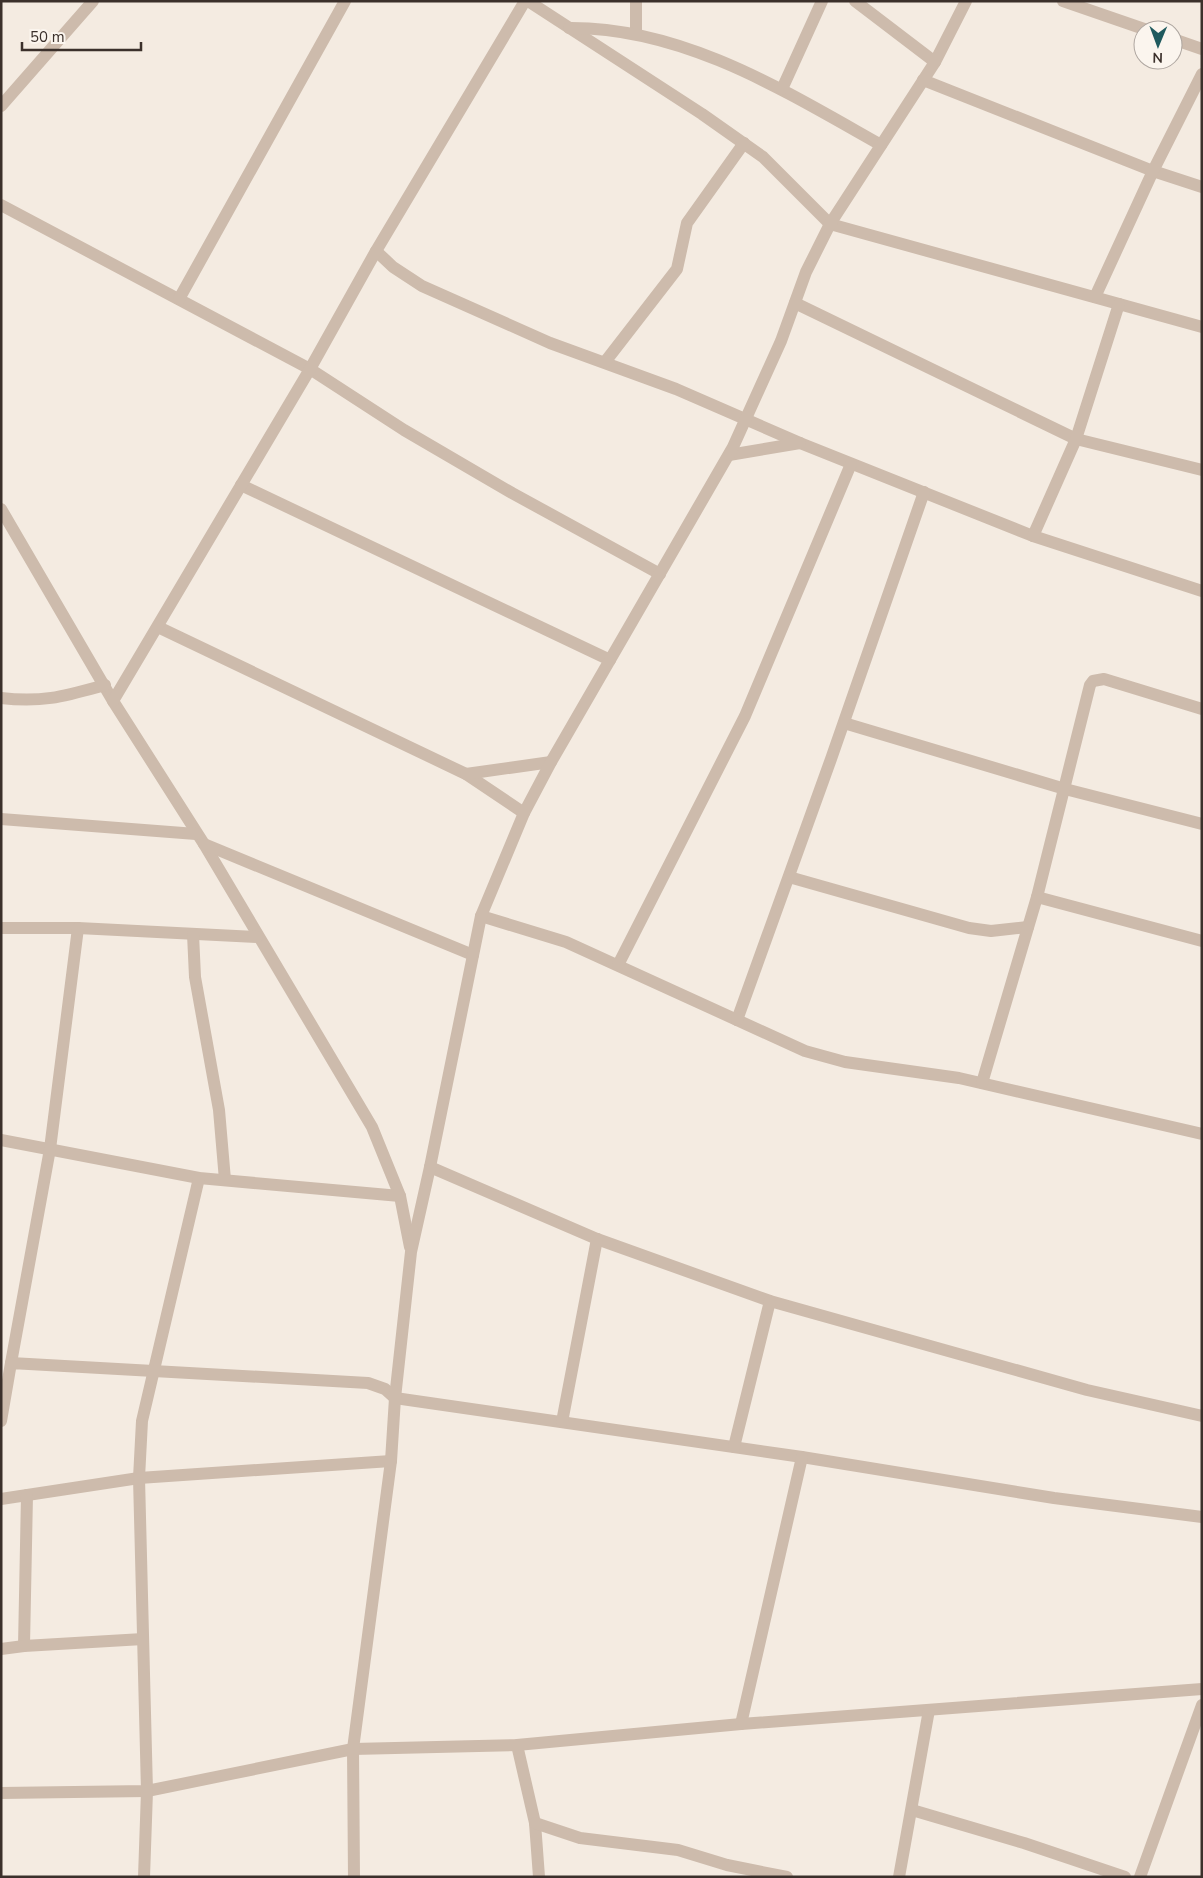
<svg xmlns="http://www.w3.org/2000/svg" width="1203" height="1878" viewBox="0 0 1203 1878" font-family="'Nunito Sans',sans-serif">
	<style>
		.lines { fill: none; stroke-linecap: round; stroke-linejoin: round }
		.street { stroke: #cdbbac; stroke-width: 12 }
	</style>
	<rect width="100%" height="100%" fill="#f4ebe1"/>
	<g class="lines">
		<g class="street">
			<path d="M 528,1 L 702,114 L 763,157 L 830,224 L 1202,327"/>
			<path d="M 636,1 L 636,33"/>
			<path d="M 855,1 L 935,62"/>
			<path d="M 1063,1 L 1147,30"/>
			<path d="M 569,28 C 683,27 785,91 881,145"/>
			<path d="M 1173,39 L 1202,49"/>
			<path d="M 923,80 L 1153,171 L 1202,187"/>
			<path d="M 782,89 L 822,1"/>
			<path d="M 1,106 L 93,1"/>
			<path d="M 1,205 L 310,369 L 404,430 L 512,493 L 660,574"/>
			<path d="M 376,251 L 393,267 L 422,286 L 550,343 L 676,389 L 800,443 L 1033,536 L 1202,591"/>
			<path d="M 1095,297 L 1153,171 L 1202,74"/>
			<path d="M 179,299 L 345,1"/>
			<path d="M 795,303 L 1076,439 L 1202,470"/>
			<path d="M 605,362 L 677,269 L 687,223 L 744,143"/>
			<path d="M 729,455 L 800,443"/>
			<path d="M 241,485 L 610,660"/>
			<path d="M 1,509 L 113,701 L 204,844 L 372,1127 L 400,1196 L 410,1247"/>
			<path d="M 1033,536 L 1076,439 L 1119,304"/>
			<path d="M 158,627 L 466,774 L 524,813"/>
			<path d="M 1,698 C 43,703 65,696 105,685"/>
			<path d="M 113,701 L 310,369 L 376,251 L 525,1"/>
			<path d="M 844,723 L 1065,789 L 1202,824"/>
			<path d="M 466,774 L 551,762"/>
			<path d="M 1,819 L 196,834"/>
			<path d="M 204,844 L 473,955"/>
			<path d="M 789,877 L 969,928 L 991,931 L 1028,927"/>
			<path d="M 1037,897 L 1202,941"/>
			<path d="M 481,916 L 566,942 L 805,1051 L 845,1062 L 959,1078 L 1202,1134"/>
			<path d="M 1,928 L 78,928 L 257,937"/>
			<path d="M 193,934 L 195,977 L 219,1110 L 225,1180"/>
			<path d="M 618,965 L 745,716 L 851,464"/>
			<path d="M 737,1020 L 831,759 L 924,492"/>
			<path d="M 982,1083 L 1037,897 L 1090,685 L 1093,681 L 1104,679 L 1202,709"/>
			<path d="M 1,1140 L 199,1178 L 400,1196"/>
			<path d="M 430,1167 L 597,1239 L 770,1301 L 1087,1390 L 1202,1416"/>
			<path d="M 11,1363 L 50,1149 L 78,928"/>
			<path d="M 1,1421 L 11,1363 L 368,1383 L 385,1389 L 395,1398 L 802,1457 L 1054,1498 L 1202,1517"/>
			<path d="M 562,1422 L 597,1239"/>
			<path d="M 734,1447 L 770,1301"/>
			<path d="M 1,1499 L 139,1478 L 391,1461"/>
			<path d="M 24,1646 L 27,1495"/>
			<path d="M 1,1649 L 24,1646 L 143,1639"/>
			<path d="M 741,1724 L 802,1457"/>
			<path d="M 517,1745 L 535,1823 L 539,1877"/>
			<path d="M 1,1793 L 147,1791 L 353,1749 L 517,1745 L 741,1724 L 1202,1689"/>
			<path d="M 912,1810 L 1024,1843 L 1125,1877"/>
			<path d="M 535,1823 L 580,1838 L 678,1850 L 727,1865 L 787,1877"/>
			<path d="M 144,1877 L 147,1791 L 139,1478 L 142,1421 L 199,1178"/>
			<path d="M 354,1877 L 353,1749 L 391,1461 L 395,1398 L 411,1252 L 430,1167 L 481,916 L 524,813 L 551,762 L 733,447 L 781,341 L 806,272 L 830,224 L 935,62 L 966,1"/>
			<path d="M 899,1877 L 929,1710"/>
			<path d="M 1140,1877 L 1202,1705"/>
		</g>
	</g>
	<rect width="1203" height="1878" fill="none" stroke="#3b302b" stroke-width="5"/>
	<g transform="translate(1158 45) rotate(181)"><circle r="24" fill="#fbf5ee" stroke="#aea6a0"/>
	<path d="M0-4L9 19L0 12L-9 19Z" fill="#1f5a5e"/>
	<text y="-8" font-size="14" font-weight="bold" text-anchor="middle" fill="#3b302b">N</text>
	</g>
	<path d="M22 42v8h119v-8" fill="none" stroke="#3b302b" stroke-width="2.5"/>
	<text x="30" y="42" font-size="15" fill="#3b302b" stroke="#fbf5ee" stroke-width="4" paint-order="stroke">50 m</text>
</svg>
